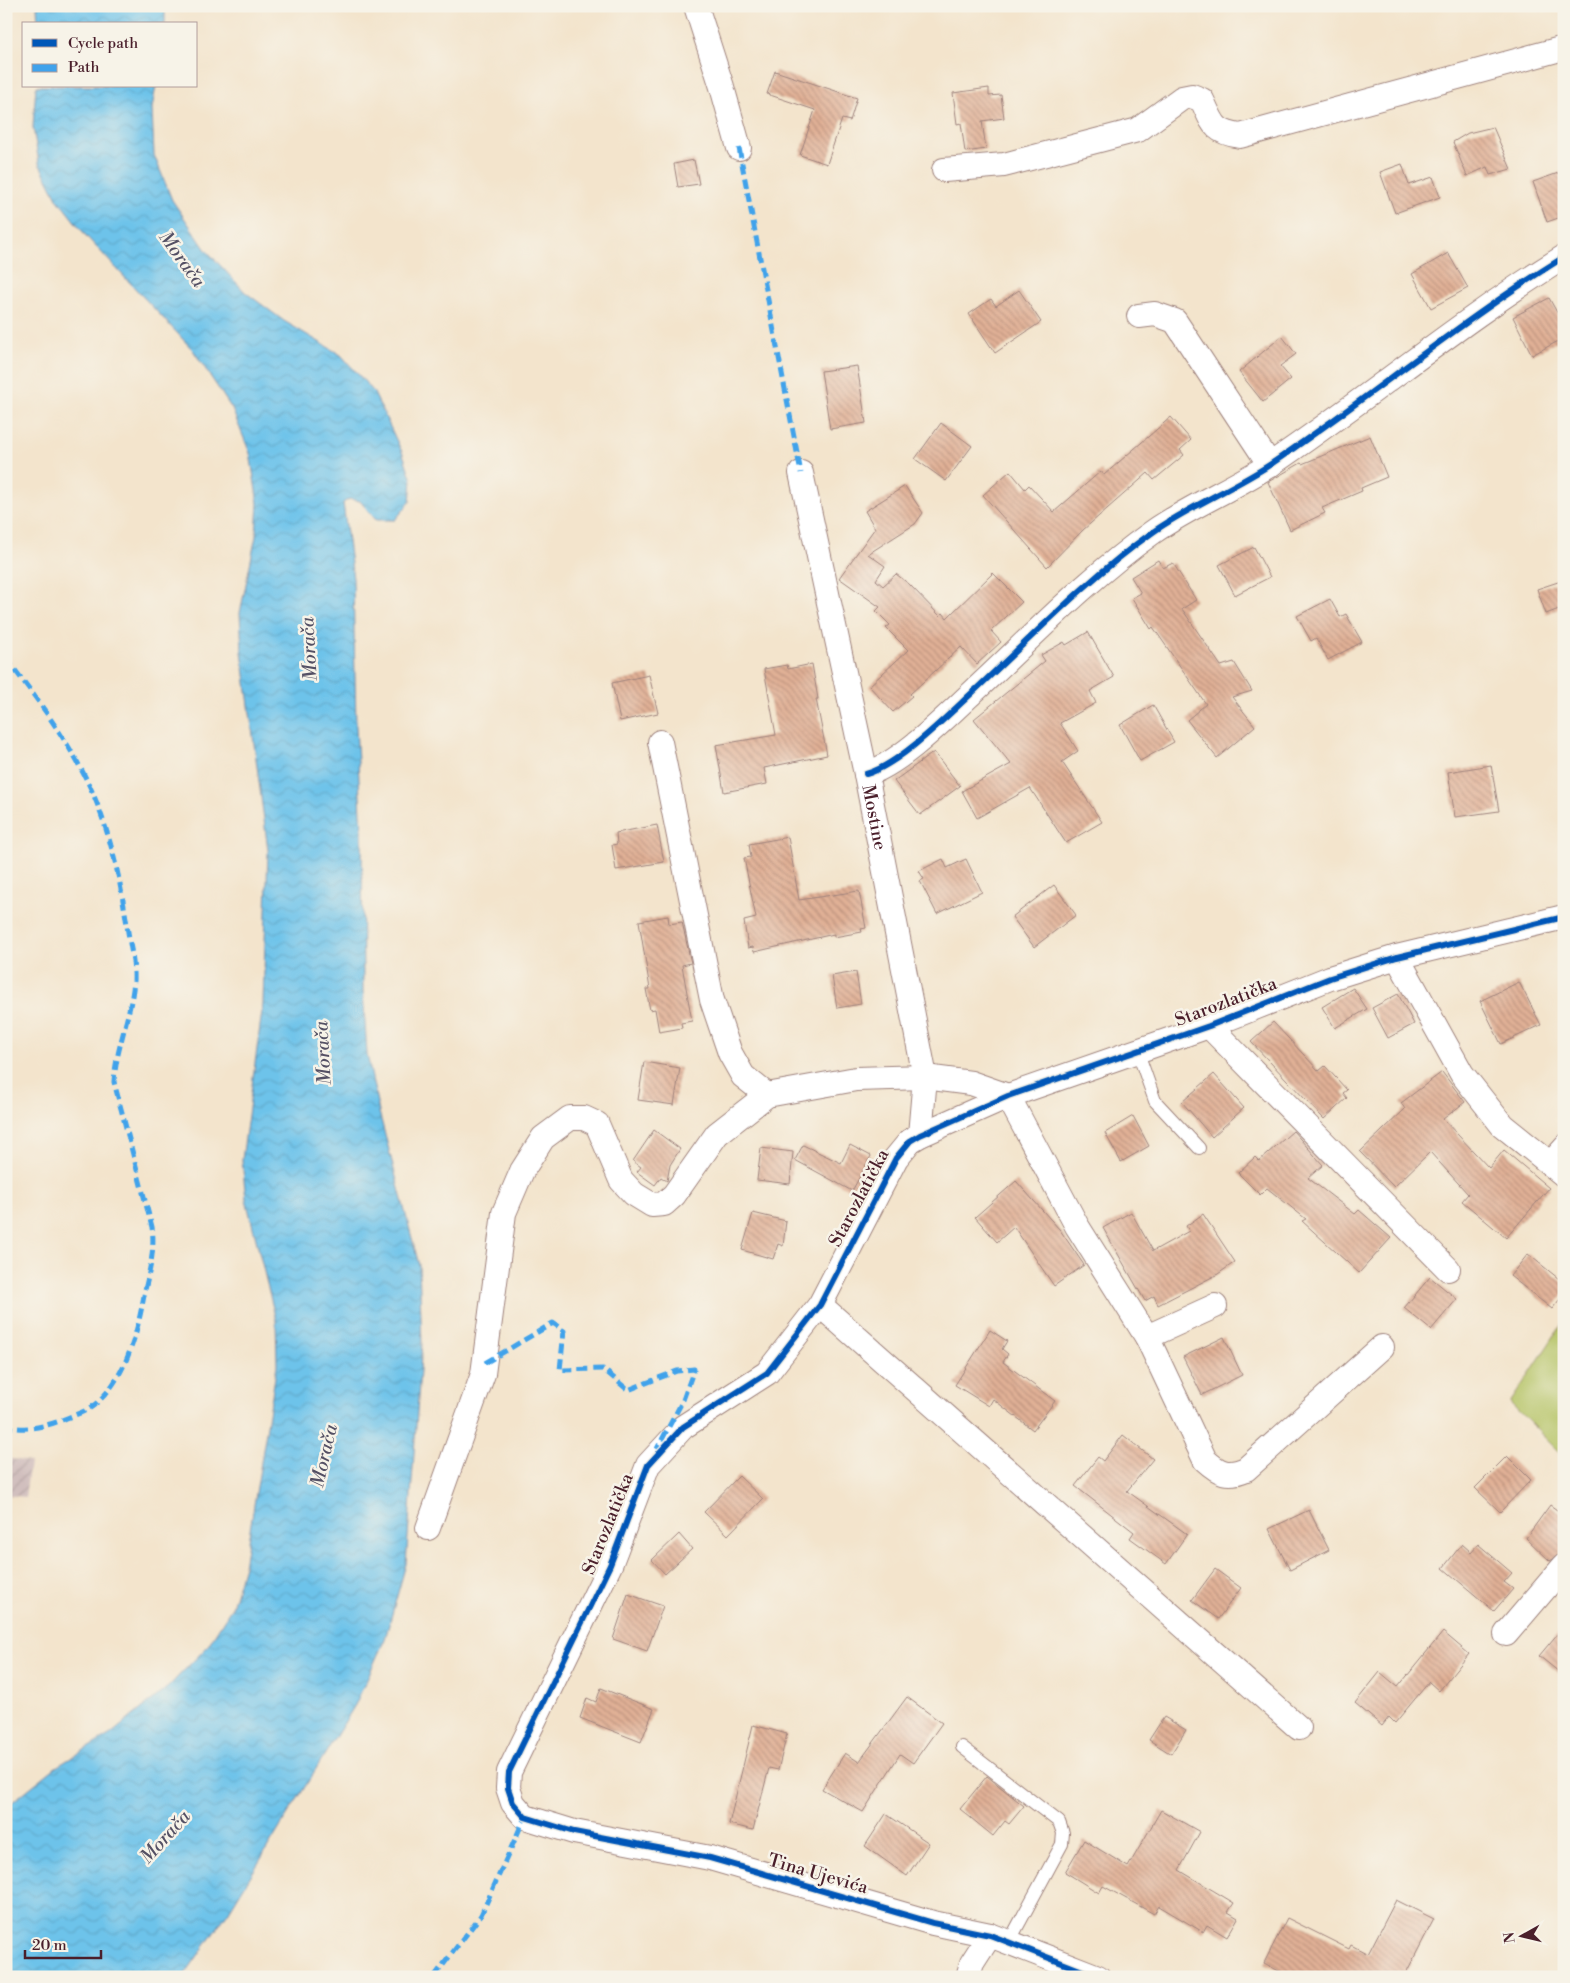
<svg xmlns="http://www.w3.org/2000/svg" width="1570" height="1983" viewBox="0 0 1570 1983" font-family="'Libre Bodoni',serif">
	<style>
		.industrial { fill: url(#industrial-furrows) }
		.grass { fill: #b6c467; stroke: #807249 }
		.water { fill: url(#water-waves); stroke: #5c718a }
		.building { fill: url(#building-back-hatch) }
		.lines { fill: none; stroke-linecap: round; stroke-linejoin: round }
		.lane-casing { stroke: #9e827c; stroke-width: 14 }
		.street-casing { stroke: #9e827c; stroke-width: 26 }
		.lane { stroke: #fff; stroke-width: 12 }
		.street { stroke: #fff; stroke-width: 24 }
		.quiet { stroke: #40a2eb; stroke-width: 5; stroke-dasharray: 10 5; stroke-linecap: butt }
		.cycleway-casing { stroke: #f7f3e8; stroke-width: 9 }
		.cycleway { stroke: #0057b8; stroke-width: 6 }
		.labels { text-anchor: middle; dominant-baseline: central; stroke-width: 5; stroke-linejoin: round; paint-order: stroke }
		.street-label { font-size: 18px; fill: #4a1f2b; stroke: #f7f3e8 }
		.water-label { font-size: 19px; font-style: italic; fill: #545064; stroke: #f7f3e8 }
	</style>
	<defs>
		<pattern id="industrial-furrows" width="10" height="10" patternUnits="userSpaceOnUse" patternTransform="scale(1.25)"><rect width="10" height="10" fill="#d1bfbe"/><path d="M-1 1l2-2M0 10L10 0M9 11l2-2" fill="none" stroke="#b5a4a3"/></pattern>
		<pattern id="water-waves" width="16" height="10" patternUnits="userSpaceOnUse" patternTransform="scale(1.25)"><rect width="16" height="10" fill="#6dc3ea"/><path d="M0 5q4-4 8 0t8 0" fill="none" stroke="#60a7c9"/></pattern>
		<pattern id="building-back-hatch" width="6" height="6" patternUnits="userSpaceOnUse" patternTransform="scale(1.25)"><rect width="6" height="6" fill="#e1b196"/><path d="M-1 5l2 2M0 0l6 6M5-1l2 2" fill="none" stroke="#b88f7b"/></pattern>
	</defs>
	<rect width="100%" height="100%" fill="#f7f3e8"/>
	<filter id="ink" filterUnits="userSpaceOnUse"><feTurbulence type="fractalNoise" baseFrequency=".02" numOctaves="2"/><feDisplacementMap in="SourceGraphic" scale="10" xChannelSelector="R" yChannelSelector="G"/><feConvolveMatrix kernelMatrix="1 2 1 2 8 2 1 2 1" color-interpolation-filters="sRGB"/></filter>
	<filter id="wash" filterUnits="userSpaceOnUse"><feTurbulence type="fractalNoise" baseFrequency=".0096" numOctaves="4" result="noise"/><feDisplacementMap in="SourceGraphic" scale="20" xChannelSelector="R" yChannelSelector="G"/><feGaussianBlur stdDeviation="1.12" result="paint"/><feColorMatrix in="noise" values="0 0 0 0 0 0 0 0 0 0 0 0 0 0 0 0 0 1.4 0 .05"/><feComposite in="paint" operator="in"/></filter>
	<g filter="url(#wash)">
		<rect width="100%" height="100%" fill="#f3e4cc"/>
		<path class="industrial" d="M 6,1458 L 30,1462 L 25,1497 L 6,1495 Z"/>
		<path class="grass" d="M 1564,1321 L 1564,1457 L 1510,1403 Z"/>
		<g class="water">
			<path d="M 37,6 L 165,6 L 165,24 L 38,24 Z"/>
			<path d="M 36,86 L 156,86 L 152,108 L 154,155 L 172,200 L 206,250 L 245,292 L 284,321 L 341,355 L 373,391 L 403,454 L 412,480 L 410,502 L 395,520 L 376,520 L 360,501 L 349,499 L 343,503 L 353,579 L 356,727 L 362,831 L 363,990 L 367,1054 L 379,1112 L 419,1265 L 422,1343 L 406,1564 L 385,1639 L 355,1705 L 229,1911 L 183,1977 L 6,1977 L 6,1807 L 56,1767 L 111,1734 L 168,1687 L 207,1647 L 232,1607 L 244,1566 L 277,1365 L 276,1320 L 246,1199 L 242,1160 L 263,1004 L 268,850 L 242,652 L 240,613 L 256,536 L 258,503 L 250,453 L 232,409 L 193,350 L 87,237 L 58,200 L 39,163 L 33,127 Z"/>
		</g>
		<g id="blocks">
			<g class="building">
				<path d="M 775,71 L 857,98 L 850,121 L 842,119 L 827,164 L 800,155 L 815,110 L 767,94 Z"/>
				<path d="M 989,88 L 989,96 L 1001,95 L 1004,118 L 982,121 L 986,149 L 965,152 L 961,123 L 957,124 L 953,93 Z"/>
				<path d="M 1493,127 L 1511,169 L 1490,175 L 1487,167 L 1467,176 L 1453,142 L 1468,133 Z"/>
				<path d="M 694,160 L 699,184 L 678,187 L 674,164 Z"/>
				<path d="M 1402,164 L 1409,185 L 1433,177 L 1440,197 L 1395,213 L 1380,172 Z"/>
				<path d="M 1564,171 L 1564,216 L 1547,222 L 1533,182 Z"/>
				<path d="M 1448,253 L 1468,288 L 1431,308 L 1412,274 Z"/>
				<path d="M 1019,290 L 1041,322 L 995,353 L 969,314 L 991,299 L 996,306 Z"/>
				<path d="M 1549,298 L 1564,325 L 1564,338 L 1532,355 L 1513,317 Z"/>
				<path d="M 1282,336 L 1296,354 L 1280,366 L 1291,379 L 1263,402 L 1239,372 Z"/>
				<path d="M 857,366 L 866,423 L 830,429 L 821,371 Z"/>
				<path d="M 1171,417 L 1191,440 L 1180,450 L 1184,455 L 1154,480 L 1148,473 L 1083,530 L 1047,567 L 983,495 L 1010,471 L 1025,489 L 1029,485 L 1054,512 L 1101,471 L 1104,475 Z"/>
				<path d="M 941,423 L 972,446 L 946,481 L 915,459 Z"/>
				<path d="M 1370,436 L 1387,477 L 1361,488 L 1362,491 L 1322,508 L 1325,513 L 1290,530 L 1268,482 L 1301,463 L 1302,464 Z"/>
				<path d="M 905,486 L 923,513 L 915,524 L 868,554 L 885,566 L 876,580 L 883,586 L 896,574 L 909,584 L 940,616 L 943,613 L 947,618 L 993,573 L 1022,602 L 991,631 L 1001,642 L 977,664 L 961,647 L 910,694 L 912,696 L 893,712 L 869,686 L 908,650 L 886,628 L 890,625 L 876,611 L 880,607 L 839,578 L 875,528 L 865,511 Z"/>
				<path d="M 1254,547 L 1270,577 L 1235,595 L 1219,565 Z"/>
				<path d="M 1158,560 L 1163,568 L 1173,563 L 1196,600 L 1182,609 L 1221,666 L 1234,662 L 1252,691 L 1232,697 L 1255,726 L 1217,758 L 1187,720 L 1206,704 L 1153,627 L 1151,629 L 1132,598 L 1141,593 L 1131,577 Z"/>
				<path d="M 1564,580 L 1564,607 L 1546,614 L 1537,589 Z"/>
				<path d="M 1330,599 L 1340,617 L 1346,614 L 1362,642 L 1328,660 L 1316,638 L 1311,641 L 1297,616 Z"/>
				<path d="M 1088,632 L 1114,677 L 1090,691 L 1096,703 L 1060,723 L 1078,751 L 1062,762 L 1102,822 L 1066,843 L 1030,788 L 977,818 L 962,791 L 1011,764 L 974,719 L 1045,661 L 1041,655 L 1064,642 L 1066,645 Z"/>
				<path d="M 812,664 L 818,699 L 816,699 L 827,755 L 764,768 L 767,784 L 724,792 L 716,745 L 776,735 L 764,669 L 787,665 L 788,669 Z"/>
				<path d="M 649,675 L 658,713 L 620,721 L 612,683 Z"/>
				<path d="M 1153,705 L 1174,742 L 1140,761 L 1120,725 Z"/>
				<path d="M 934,752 L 960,786 L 920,815 L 894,781 Z"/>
				<path d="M 1491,765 L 1499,811 L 1455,817 L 1448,772 Z"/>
				<path d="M 657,825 L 664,862 L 616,870 L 612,845 L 617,844 L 616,833 Z"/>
				<path d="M 788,837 L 799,900 L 859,891 L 866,928 L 861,929 L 862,932 L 834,937 L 834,934 L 754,952 L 753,947 L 748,948 L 744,921 L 756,918 L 744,858 L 751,857 L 749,844 Z"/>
				<path d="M 943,859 L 947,868 L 966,859 L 982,892 L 937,914 L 920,881 L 924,879 L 919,871 Z"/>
				<path d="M 1054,885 L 1076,915 L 1034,947 L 1012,917 Z"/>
				<path d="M 668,916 L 669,924 L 682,922 L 691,963 L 682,965 L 692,1021 L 681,1023 L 682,1028 L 659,1032 L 655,1009 L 650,1010 L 646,989 L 650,989 L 639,921 Z"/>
				<path d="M 856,972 L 861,1004 L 837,1008 L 832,976 Z"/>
				<path d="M 1519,982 L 1541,1025 L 1501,1044 L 1480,1001 Z"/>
				<path d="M 1353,988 L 1367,1009 L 1335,1028 L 1322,1007 Z"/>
				<path d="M 1398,994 L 1414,1024 L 1388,1038 L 1372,1008 Z"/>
				<path d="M 1273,1022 L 1319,1071 L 1325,1066 L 1347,1090 L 1343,1093 L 1347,1098 L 1324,1119 L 1251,1042 Z"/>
				<path d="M 644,1062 L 680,1068 L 674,1105 L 638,1100 Z"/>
				<path d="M 1442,1072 L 1465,1102 L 1443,1119 L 1489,1168 L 1504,1150 L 1549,1188 L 1506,1238 L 1462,1201 L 1468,1194 L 1430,1152 L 1394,1187 L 1360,1152 L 1405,1109 L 1401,1103 Z"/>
				<path d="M 1214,1074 L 1244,1108 L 1212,1137 L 1182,1102 Z"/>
				<path d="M 1133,1116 L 1149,1146 L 1121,1162 L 1105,1133 Z"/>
				<path d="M 654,1130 L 680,1149 L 670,1165 L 667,1181 L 661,1177 L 655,1185 L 637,1172 L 641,1167 L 633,1161 Z"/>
				<path d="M 1293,1131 L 1323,1165 L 1308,1178 L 1355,1214 L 1359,1210 L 1391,1238 L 1359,1273 L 1302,1221 L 1306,1219 L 1267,1188 L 1260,1195 L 1238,1173 L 1255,1157 L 1259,1161 Z"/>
				<path d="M 803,1145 L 841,1163 L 850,1145 L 871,1156 L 852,1191 L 795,1160 Z"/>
				<path d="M 761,1148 L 793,1152 L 790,1184 L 757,1180 Z"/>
				<path d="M 1016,1181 L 1060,1230 L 1084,1265 L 1054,1286 L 1014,1227 L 997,1242 L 975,1217 Z"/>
				<path d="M 1131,1212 L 1153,1251 L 1189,1231 L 1186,1226 L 1203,1214 L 1235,1262 L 1218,1274 L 1158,1305 L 1154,1296 L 1145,1301 L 1103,1228 Z"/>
				<path d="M 753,1213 L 786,1221 L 783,1246 L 778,1244 L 773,1259 L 742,1250 Z"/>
				<path d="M 1528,1254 L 1564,1283 L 1564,1294 L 1552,1309 L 1510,1276 Z"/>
				<path d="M 1430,1277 L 1457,1299 L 1431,1330 L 1404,1308 Z"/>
				<path d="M 990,1330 L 1007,1341 L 1002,1349 L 1008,1354 L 1003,1362 L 1055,1401 L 1033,1430 L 993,1399 L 989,1406 L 955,1385 Z"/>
				<path d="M 1224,1337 L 1242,1375 L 1202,1395 L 1183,1357 Z"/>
				<path d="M 1123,1435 L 1153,1459 L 1127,1491 L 1187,1534 L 1166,1564 L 1130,1538 L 1134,1532 L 1075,1486 L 1098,1457 L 1103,1461 Z"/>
				<path d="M 1507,1456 L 1531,1480 L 1500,1512 L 1475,1488 Z"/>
				<path d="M 739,1476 L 763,1499 L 728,1535 L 704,1512 Z"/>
				<path d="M 1550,1505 L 1564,1515 L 1564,1552 L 1550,1561 L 1526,1538 Z"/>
				<path d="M 1309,1510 L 1329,1550 L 1290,1570 L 1269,1529 Z"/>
				<path d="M 679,1534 L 692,1549 L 665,1574 L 652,1560 Z"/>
				<path d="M 1462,1544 L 1471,1552 L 1478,1544 L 1512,1573 L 1504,1582 L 1513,1589 L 1494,1611 L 1443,1568 Z"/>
				<path d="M 1215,1569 L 1241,1588 L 1218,1619 L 1192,1600 Z"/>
				<path d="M 628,1594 L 663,1606 L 647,1651 L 613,1639 Z"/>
				<path d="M 1564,1626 L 1564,1676 L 1539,1656 Z"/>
				<path d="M 1443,1632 L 1469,1654 L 1439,1691 L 1429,1682 L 1395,1723 L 1389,1717 L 1382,1726 L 1355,1703 L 1380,1672 L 1398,1687 Z"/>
				<path d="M 601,1688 L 654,1709 L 641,1742 L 580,1718 L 587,1698 L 596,1702 Z"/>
				<path d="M 907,1697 L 942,1723 L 913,1763 L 900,1754 L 863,1812 L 822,1789 L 845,1753 L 859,1762 Z"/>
				<path d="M 1164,1717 L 1186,1730 L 1171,1754 L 1149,1740 Z"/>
				<path d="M 753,1725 L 787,1734 L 778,1770 L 769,1768 L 753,1830 L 729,1824 Z"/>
				<path d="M 987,1776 L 1024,1806 L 1009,1824 L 1005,1821 L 993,1836 L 960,1809 Z"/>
				<path d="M 1161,1810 L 1200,1832 L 1179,1870 L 1234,1903 L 1228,1912 L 1238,1918 L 1227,1937 L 1207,1925 L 1203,1932 L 1159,1906 L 1154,1914 L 1103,1886 L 1099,1893 L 1065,1872 L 1084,1840 L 1128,1867 Z"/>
				<path d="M 886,1814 L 929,1843 L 907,1876 L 865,1846 Z"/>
				<path d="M 1396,1900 L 1434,1919 L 1405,1975 L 1408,1977 L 1290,1977 L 1264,1963 L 1287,1918 L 1349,1949 L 1351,1945 L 1368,1954 Z"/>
			</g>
		</g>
	</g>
	<g filter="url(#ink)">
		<use href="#blocks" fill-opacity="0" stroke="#9e827c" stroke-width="1"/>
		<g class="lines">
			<defs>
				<g id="lane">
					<path d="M 1137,1050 L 1155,1101 L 1199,1148"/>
					<path d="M 1546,1160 L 1564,1140"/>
					<path d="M 962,1747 L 1059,1822 L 1063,1833 L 1062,1844 L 1009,1942"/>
				</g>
				<g id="street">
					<path d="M 696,6 L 722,87 L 739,148"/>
					<path d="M 944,170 L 1004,165 L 1138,130 L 1182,98 L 1192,96 L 1202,100 C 1213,123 1213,132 1240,136 L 1564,48"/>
					<path d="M 1139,316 L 1155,314 L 1175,321 L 1270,465"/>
					<path id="s1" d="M 801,473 L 866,774 L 925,1077 L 920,1135"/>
					<path d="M 660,742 L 712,1000 L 730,1053 L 743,1076 L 767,1095"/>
					<path d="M 866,774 C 899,765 947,716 973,692 C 1031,638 1088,578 1153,532 C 1190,506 1233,489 1271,464 C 1370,397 1462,320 1564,257"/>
					<path d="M 1397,957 L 1462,1074 L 1502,1125 L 1564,1175"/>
					<path d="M 1209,1026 L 1448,1269"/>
					<path d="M 820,1305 L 1299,1728"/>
					<path d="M 1147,1337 L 1215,1306"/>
					<path d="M 428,1528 L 483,1374 L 504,1213 L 522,1171 L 543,1138 L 570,1118 L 584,1118 L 597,1124 L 621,1180 L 634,1194 L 652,1205 L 664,1204 L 674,1195 L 717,1134 L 767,1095 L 856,1079 L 925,1077 L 971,1083 L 1008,1096 L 1077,1226 L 1147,1337 L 1205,1460 C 1219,1473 1228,1477 1246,1469 L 1382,1347"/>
					<path d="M 1506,1634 L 1564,1566"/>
					<path d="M 968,1977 L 972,1963 L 990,1935"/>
					<path d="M 1098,1977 L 990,1935 L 933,1923 L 710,1858 L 574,1832 L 525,1817 L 513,1803 L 508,1788 L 509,1772 L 610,1565 L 648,1465 L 683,1427 L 767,1373 L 820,1305 L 896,1158 L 910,1141 L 920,1135 L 1008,1096 L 1209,1026 L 1330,978 L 1397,957 L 1564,917"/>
				</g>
			</defs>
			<use href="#lane" class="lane-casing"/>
			<use href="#street" class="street-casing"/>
			<use href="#lane" class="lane"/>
			<use href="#street" class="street"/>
			<g class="quiet">
				<path d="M 739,148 L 801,473"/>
				<path d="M 6,658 C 37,699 69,741 91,789 C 110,832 120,878 127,925 C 129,942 135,963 134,981 C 131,1015 116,1048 114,1082 L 152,1227 C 155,1249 150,1269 145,1290 C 138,1330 127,1379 93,1406 C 85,1412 71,1416 62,1420 C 43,1427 26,1431 6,1426"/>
				<path d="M 485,1363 L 553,1323 L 564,1331 L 560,1370 L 603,1369 L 628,1390 L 677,1371 L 694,1369 L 683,1400 L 657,1449"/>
				<path d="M 434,1977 L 481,1915 L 525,1817"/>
			</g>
			<defs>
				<g id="cycleway">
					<path d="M 866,774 C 899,765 947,716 973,692 C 1031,638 1088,578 1153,532 C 1190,506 1233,489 1271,464 C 1370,397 1462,320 1564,257"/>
					<path d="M 1098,1977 L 990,1935 L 933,1923 L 710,1858 L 574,1832 L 525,1817 L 513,1803 L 508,1788 L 509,1772 L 610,1565 L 648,1465 L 683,1427 L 767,1373 L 820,1305 L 896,1158 L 910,1141 L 920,1135 L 1008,1096 L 1209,1026 L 1330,978 L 1397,957 L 1564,917"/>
				</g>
			</defs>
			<use href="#cycleway" class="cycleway-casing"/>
			<use href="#cycleway" class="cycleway"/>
		</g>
	</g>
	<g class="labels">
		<g class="street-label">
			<text stroke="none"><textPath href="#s1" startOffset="352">Mostine</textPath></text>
			<text transform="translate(1226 1002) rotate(-21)">Starozlatička</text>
			<text transform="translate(859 1198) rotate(-62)">Starozlatička</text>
			<text transform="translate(608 1524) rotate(-68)">Starozlatička</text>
			<text transform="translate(818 1874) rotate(16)">Tina Ujevića</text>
		</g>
		<g class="water-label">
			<text transform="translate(182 259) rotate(54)">Morača</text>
			<text transform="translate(309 649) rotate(-93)">Morača</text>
			<text transform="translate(323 1053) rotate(-93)">Morača</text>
			<text transform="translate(324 1456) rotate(-77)">Morača</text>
			<text transform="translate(165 1837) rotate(-48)">Morača</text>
		</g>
	</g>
	<rect width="1570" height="1983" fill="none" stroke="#f7f3e8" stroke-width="25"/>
	<rect x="22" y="22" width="175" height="65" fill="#f7f3e8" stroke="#b29e9c"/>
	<rect x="32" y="39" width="25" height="8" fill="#0057b8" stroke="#b29e9c"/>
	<text x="68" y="48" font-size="15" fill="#4a1f2b">Cycle path</text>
	<rect x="32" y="64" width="25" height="8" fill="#40a2eb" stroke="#b29e9c"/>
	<text x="68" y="72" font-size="15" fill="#4a1f2b">Path</text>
	<g transform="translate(1522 1936) rotate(262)" stroke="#f7f3e8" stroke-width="4" paint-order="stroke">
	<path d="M0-4L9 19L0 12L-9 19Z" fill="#4a1f2b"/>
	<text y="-8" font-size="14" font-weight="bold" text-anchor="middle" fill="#4a1f2b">N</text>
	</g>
	<path d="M25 1950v8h76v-8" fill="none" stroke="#4a1f2b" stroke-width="2.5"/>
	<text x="32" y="1950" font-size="15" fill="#4a1f2b" stroke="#f7f3e8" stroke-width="4" paint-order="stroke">20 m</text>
</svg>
